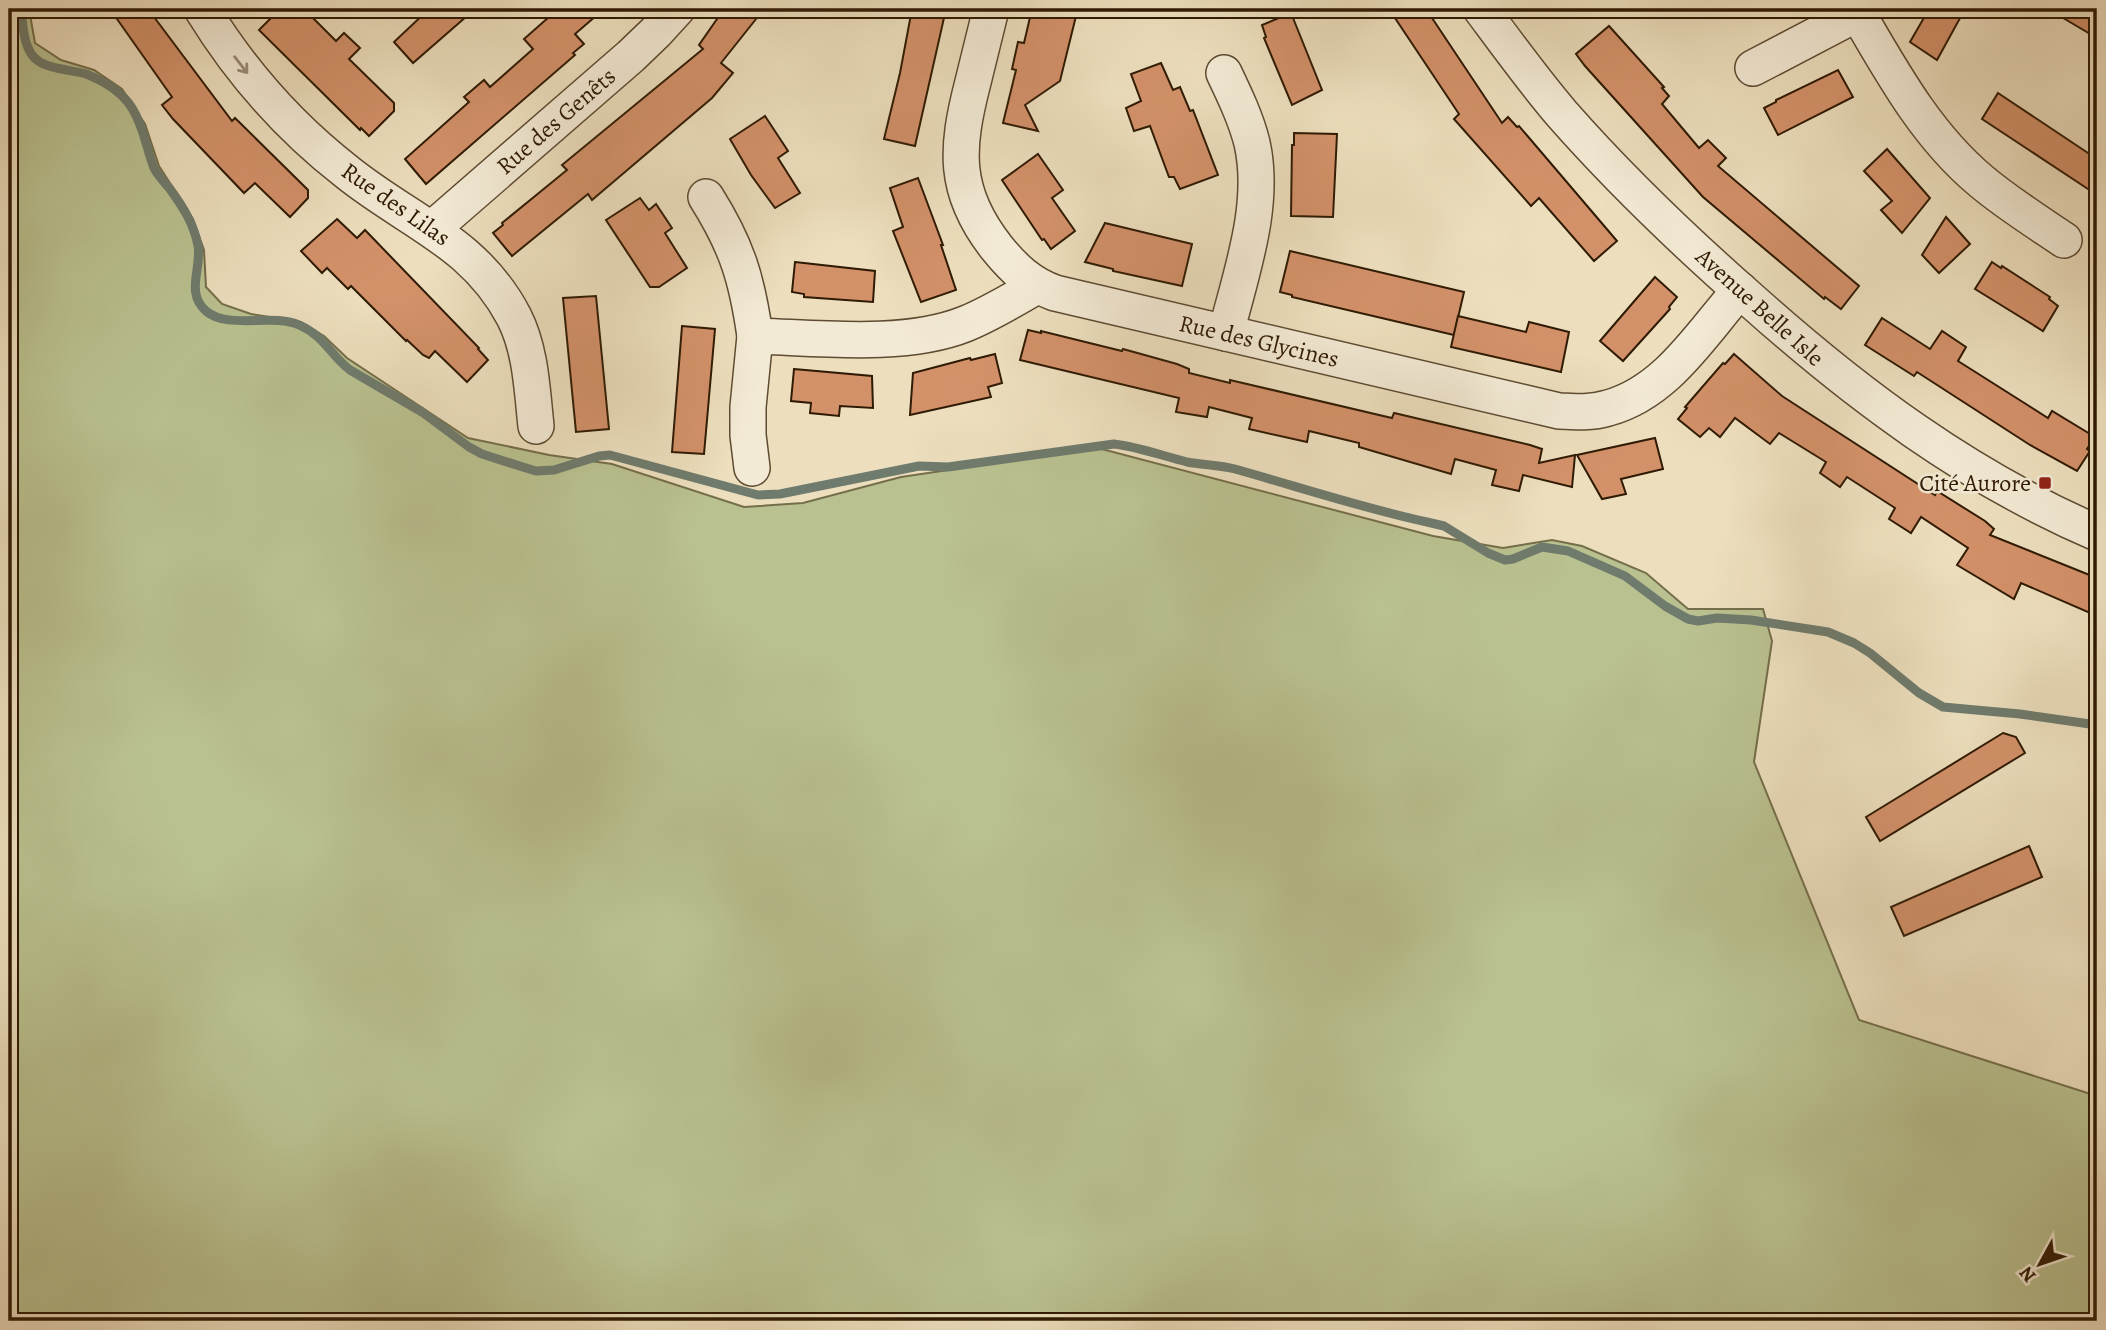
<svg xmlns="http://www.w3.org/2000/svg" width="2106" height="1330" viewBox="0 0 2106 1330" font-family="Alegreya,serif">
	<style>
		.green { fill: #bac190; stroke: #746e4a; stroke-width: 2 }
		.lines { fill: none; stroke-linecap: round; stroke-linejoin: round }
		.stream { stroke: #6f7b6d; stroke-width: 9 }
		.building { fill: #d3916a; stroke: #2f1a03; stroke-width: 2 }
		.minor-casing { stroke: #5e4b32; stroke-width: 38 }
		.minor { stroke: #f3ead5; stroke-width: 35 }
		.oneway { stroke: #9b8c76 }
		.poi-dot { fill: #8f2418; stroke: #f3ead5; stroke-width: 2.5 }
		.labels { text-anchor: middle; dominant-baseline: central; stroke-width: 5; stroke-linejoin: round; paint-order: stroke }
		.street-label { font-size: 24px; fill: #2f1a03; stroke: #f3ead5 }
		.poi-label { font-size: 24px; fill: #2f1a03; stroke: #f3ead5; text-anchor: end }
	</style>
	<rect width="100%" height="100%" fill="#eddfbe"/>
	<filter id="stains"><feTurbulence type="fractalNoise" baseFrequency=".00286" numOctaves="4"/><feColorMatrix values="0 0 0 0 .2 0 0 0 0 .09 0 0 0 0 .02 0 0 0 .5 -.17"/></filter>
	<radialGradient id="worn" r=".72"><stop offset=".6" stop-color="#630" stop-opacity="0"/><stop offset="1" stop-color="#630" stop-opacity=".3"/></radialGradient>
	<path class="green" d="M 9,9 L 29,9 L 35,43 L 61,60 L 94,70 L 122,89 L 145,124 L 159,166 L 193,219 L 204,250 L 206,287 L 222,304 L 251,314 L 301,322 L 324,336 L 347,358 L 468,438 L 549,455 L 612,464 L 744,507 L 803,503 L 901,477 L 1098,448 L 1433,536 L 1503,548 L 1552,540 L 1582,546 L 1646,573 L 1688,609 L 1763,609 L 1772,641 L 1754,762 L 1859,1020 L 2097,1096 L 2097,1321 L 9,1321 Z"/>
	<g class="lines">
		<path class="stream" d="M 21,9 C 23,24 23,42 32,55 C 43,70 70,69 86,74 C 104,81 122,92 132,108 C 144,127 146,148 154,168 C 158,176 165,183 170,189 C 183,207 194,224 198,246 C 202,268 185,293 206,311 C 228,330 272,313 299,325 C 325,336 330,355 350,370 L 422,412 L 469,447 L 482,454 L 526,468 L 536,471 L 554,470 L 599,456 L 610,455 L 758,495 L 780,494 L 919,466 L 948,467 L 1114,444 C 1139,447 1163,456 1187,462 C 1203,465 1219,465 1235,469 C 1299,487 1362,508 1427,522 L 1444,526 L 1488,553 L 1505,560 L 1513,559 L 1542,547 L 1568,551 L 1625,576 L 1665,606 L 1688,619 L 1698,621 L 1717,618 L 1751,620 L 1828,632 L 1854,643 L 1870,653 L 1919,693 L 1943,707 L 2020,714 L 2097,725"/>
	</g>
	<g class="building">
		<path d="M 110,9 L 148,9 L 232,121 L 235,118 L 308,190 L 308,198 L 290,217 L 255,183 L 244,193 L 173,119 L 162,105 L 172,97 Z"/>
		<path d="M 280,9 L 304,9 L 336,41 L 344,33 L 360,48 L 349,59 L 394,103 L 394,111 L 369,136 L 361,128 L 360,130 L 259,30 Z"/>
		<path d="M 429,9 L 475,9 L 413,63 L 394,42 Z"/>
		<path d="M 558,9 L 604,9 L 575,34 L 584,44 L 573,53 L 575,55 L 426,184 L 405,159 L 469,102 L 464,97 L 484,80 L 490,87 L 533,49 L 524,39 Z"/>
		<path d="M 724,9 L 764,9 L 721,63 L 733,73 L 712,98 L 592,200 L 588,194 L 512,256 L 493,233 L 503,225 L 502,223 L 567,170 L 562,165 L 703,49 L 699,45 Z"/>
		<path d="M 912,9 L 946,9 L 915,146 L 884,139 L 900,73 Z"/>
		<path d="M 1034,9 L 1047,9 L 1076,16 L 1060,81 L 1025,105 L 1038,131 L 1003,123 L 1016,70 L 1012,69 L 1018,42 L 1024,43 L 1031,13 L 1033,14 Z"/>
		<path d="M 1389,9 L 1426,9 L 1502,123 L 1508,117 L 1517,127 L 1519,126 L 1617,241 L 1594,261 L 1539,198 L 1531,206 L 1454,119 L 1459,114 Z"/>
		<path d="M 1929,9 L 1965,9 L 1937,60 L 1910,42 Z"/>
		<path d="M 2048,9 L 2097,9 L 2097,38 Z"/>
		<path d="M 1291,13 L 1322,90 L 1292,105 L 1264,38 L 1266,37 L 1262,25 Z"/>
		<path d="M 1609,26 L 1664,87 L 1662,88 L 1669,96 L 1662,104 L 1699,148 L 1708,140 L 1726,158 L 1718,166 L 1859,286 L 1841,309 L 1825,297 L 1824,299 L 1703,197 L 1585,66 L 1576,54 Z"/>
		<path d="M 1161,63 L 1173,90 L 1180,87 L 1190,111 L 1193,110 L 1218,175 L 1180,189 L 1174,177 L 1169,177 L 1150,126 L 1134,131 L 1126,108 L 1141,101 L 1131,74 Z"/>
		<path d="M 1838,70 L 1853,97 L 1778,135 L 1764,108 L 1776,102 L 1776,100 Z"/>
		<path d="M 1998,93 L 2097,159 L 2097,195 L 1982,119 Z"/>
		<path d="M 765,116 L 788,151 L 778,158 L 800,193 L 775,208 L 751,175 L 730,139 Z"/>
		<path d="M 1294,133 L 1337,134 L 1333,217 L 1291,216 L 1292,145 L 1294,145 Z"/>
		<path d="M 1887,149 L 1930,198 L 1902,233 L 1881,210 L 1892,201 L 1864,171 Z"/>
		<path d="M 1038,154 L 1063,190 L 1052,198 L 1075,231 L 1051,249 L 1044,239 L 1042,240 L 1002,180 Z"/>
		<path d="M 918,178 L 943,245 L 941,245 L 956,290 L 921,302 L 893,231 L 903,227 L 890,188 Z"/>
		<path d="M 640,198 L 649,210 L 656,204 L 672,228 L 665,233 L 687,268 L 659,287 L 650,287 L 606,220 Z"/>
		<path d="M 1946,217 L 1970,244 L 1939,273 L 1922,255 Z"/>
		<path d="M 337,219 L 357,238 L 365,230 L 479,348 L 478,349 L 488,360 L 467,382 L 435,351 L 429,358 L 423,355 L 407,340 L 406,341 L 351,286 L 348,289 L 327,268 L 322,273 L 301,251 Z"/>
		<path d="M 1105,223 L 1192,244 L 1182,286 L 1113,271 L 1113,269 L 1085,262 Z"/>
		<path d="M 1290,251 L 1464,292 L 1454,335 L 1292,297 L 1292,295 L 1280,292 Z"/>
		<path d="M 795,262 L 875,271 L 873,302 L 804,297 L 804,294 L 792,292 Z"/>
		<path d="M 1992,262 L 2001,268 L 2002,266 L 2050,297 L 2049,299 L 2058,306 L 2043,331 L 1975,289 Z"/>
		<path d="M 1655,277 L 1677,297 L 1669,307 L 1670,309 L 1623,361 L 1600,341 Z"/>
		<path d="M 596,296 L 609,429 L 576,432 L 563,298 Z"/>
		<path d="M 1458,316 L 1526,332 L 1529,322 L 1569,332 L 1561,372 L 1451,347 Z"/>
		<path d="M 1882,318 L 1930,349 L 1942,331 L 1966,347 L 1958,361 L 2048,418 L 2052,411 L 2095,437 L 2087,449 L 2090,451 L 2077,471 L 2030,445 L 1917,372 L 1914,376 L 1865,345 Z"/>
		<path d="M 682,326 L 715,329 L 704,454 L 672,452 Z"/>
		<path d="M 1028,330 L 1041,333 L 1041,331 L 1122,351 L 1123,349 L 1177,364 L 1189,369 L 1189,373 L 1230,383 L 1230,380 L 1392,418 L 1394,413 L 1530,445 L 1542,449 L 1539,463 L 1575,455 L 1572,487 L 1523,475 L 1519,491 L 1492,485 L 1496,470 L 1455,459 L 1451,474 L 1359,447 L 1359,443 L 1309,431 L 1307,442 L 1249,429 L 1252,418 L 1209,407 L 1207,417 L 1176,412 L 1179,398 L 1020,360 Z"/>
		<path d="M 995,354 L 1002,383 L 988,387 L 991,397 L 910,415 L 913,373 L 970,358 L 971,360 Z"/>
		<path d="M 1734,354 L 1782,396 L 1935,495 L 1937,491 L 1985,521 L 1994,529 L 1990,535 L 2097,578 L 2097,616 L 2021,583 L 2014,599 L 1957,565 L 1968,548 L 1921,517 L 1911,533 L 1889,519 L 1895,508 L 1847,477 L 1840,487 L 1820,473 L 1826,462 L 1779,433 L 1770,444 L 1735,418 L 1720,437 L 1709,428 L 1700,437 L 1678,419 L 1687,408 L 1685,407 L 1723,363 L 1725,364 Z"/>
		<path d="M 794,369 L 872,376 L 873,408 L 840,406 L 839,416 L 810,413 L 811,403 L 791,401 Z"/>
		<path d="M 1655,438 L 1663,469 L 1621,479 L 1626,494 L 1602,499 L 1577,455 Z"/>
		<path d="M 2003,733 L 2016,737 L 2025,753 L 1880,841 L 1866,817 Z"/>
		<path d="M 2029,846 L 2042,877 L 1904,936 L 1891,907 Z"/>
	</g>
	<g class="lines">
		<defs>
			<g id="minor">
				<path d="M 202,9 C 240,71 289,127 347,172 C 409,222 475,242 514,317 C 531,350 532,390 536,426"/>
				<path d="M 991,9 C 985,33 979,57 973,82 C 956,148 952,191 997,248 C 1014,269 1030,284 1055,293 L 1559,411 C 1576,412 1592,413 1608,408 C 1667,392 1701,334 1740,290"/>
				<path d="M 1481,9 C 1507,44 1533,80 1562,114 C 1620,180 1685,242 1751,300 C 1856,394 1967,477 2097,533"/>
				<path d="M 1858,14 C 1893,74 1927,136 1981,181 C 2007,203 2036,221 2064,240"/>
				<path d="M 1753,68 L 1866,9"/>
				<path d="M 1224,73 C 1235,96 1246,119 1252,143 C 1266,205 1241,273 1226,333"/>
				<path d="M 706,197 C 737,246 747,279 755,336"/>
				<path d="M 432,229 L 631,56 L 656,32 L 677,9"/>
				<path d="M 752,468 L 748,435 L 748,407 L 755,336 C 819,338 905,348 965,324 C 990,314 1014,299 1037,286"/>
			</g>
		</defs>
		<use href="#minor" class="minor-casing"/>
		<use href="#minor" class="minor"/>
	</g>
	<defs><path id="oneway-shaft" d="M-6 0H5M1.5-3L5.5 0L1.5 3" fill="none" stroke-width="1.6" stroke-linecap="round" stroke-linejoin="round" transform="scale(1.75)"/></defs>
	<use class="oneway" href="#oneway-shaft" transform="translate(241 65) rotate(52)"/>
	<rect class="poi-dot" x="2038" y="476" width="14" height="14" rx="3.5"/>
	<g class="labels">
		<g class="street-label">
			<text transform="translate(556 121) rotate(-41)">Rue des Genêts</text>
			<text transform="translate(396 204) rotate(35)">Rue des Lilas</text>
			<text transform="translate(1760 307) rotate(42)">Avenue Belle Isle</text>
			<text transform="translate(1259 341) rotate(13)">Rue des Glycines</text>
		</g>
		<g class="poi-label">
			<text x="2031" y="483">Cité Aurore</text>
		</g>
	</g>
	<rect width="2106" height="1330" fill="none" stroke="#eddfbe" stroke-width="35"/>
	<rect x="10" y="10" width="2085" height="1309" fill="none" stroke="#2f1a03" stroke-width="3.5"/>
	<rect x="18" y="18" width="2071" height="1295" fill="none" stroke="#2f1a03" stroke-width="2"/>
	<g transform="translate(2040 1264) rotate(230)" stroke="#f3ead5" stroke-width="5" paint-order="stroke">
	<path d="M0-5L12 26L0 18L-12 26Z" fill="#2f1a03"/>
	<text y="-10" font-size="19" font-weight="bold" text-anchor="middle" fill="#2f1a03">N</text>
	</g>
	<rect width="100%" height="100%" filter="url(#stains)"/>
	<rect width="100%" height="100%" fill="url(#worn)"/>
</svg>
